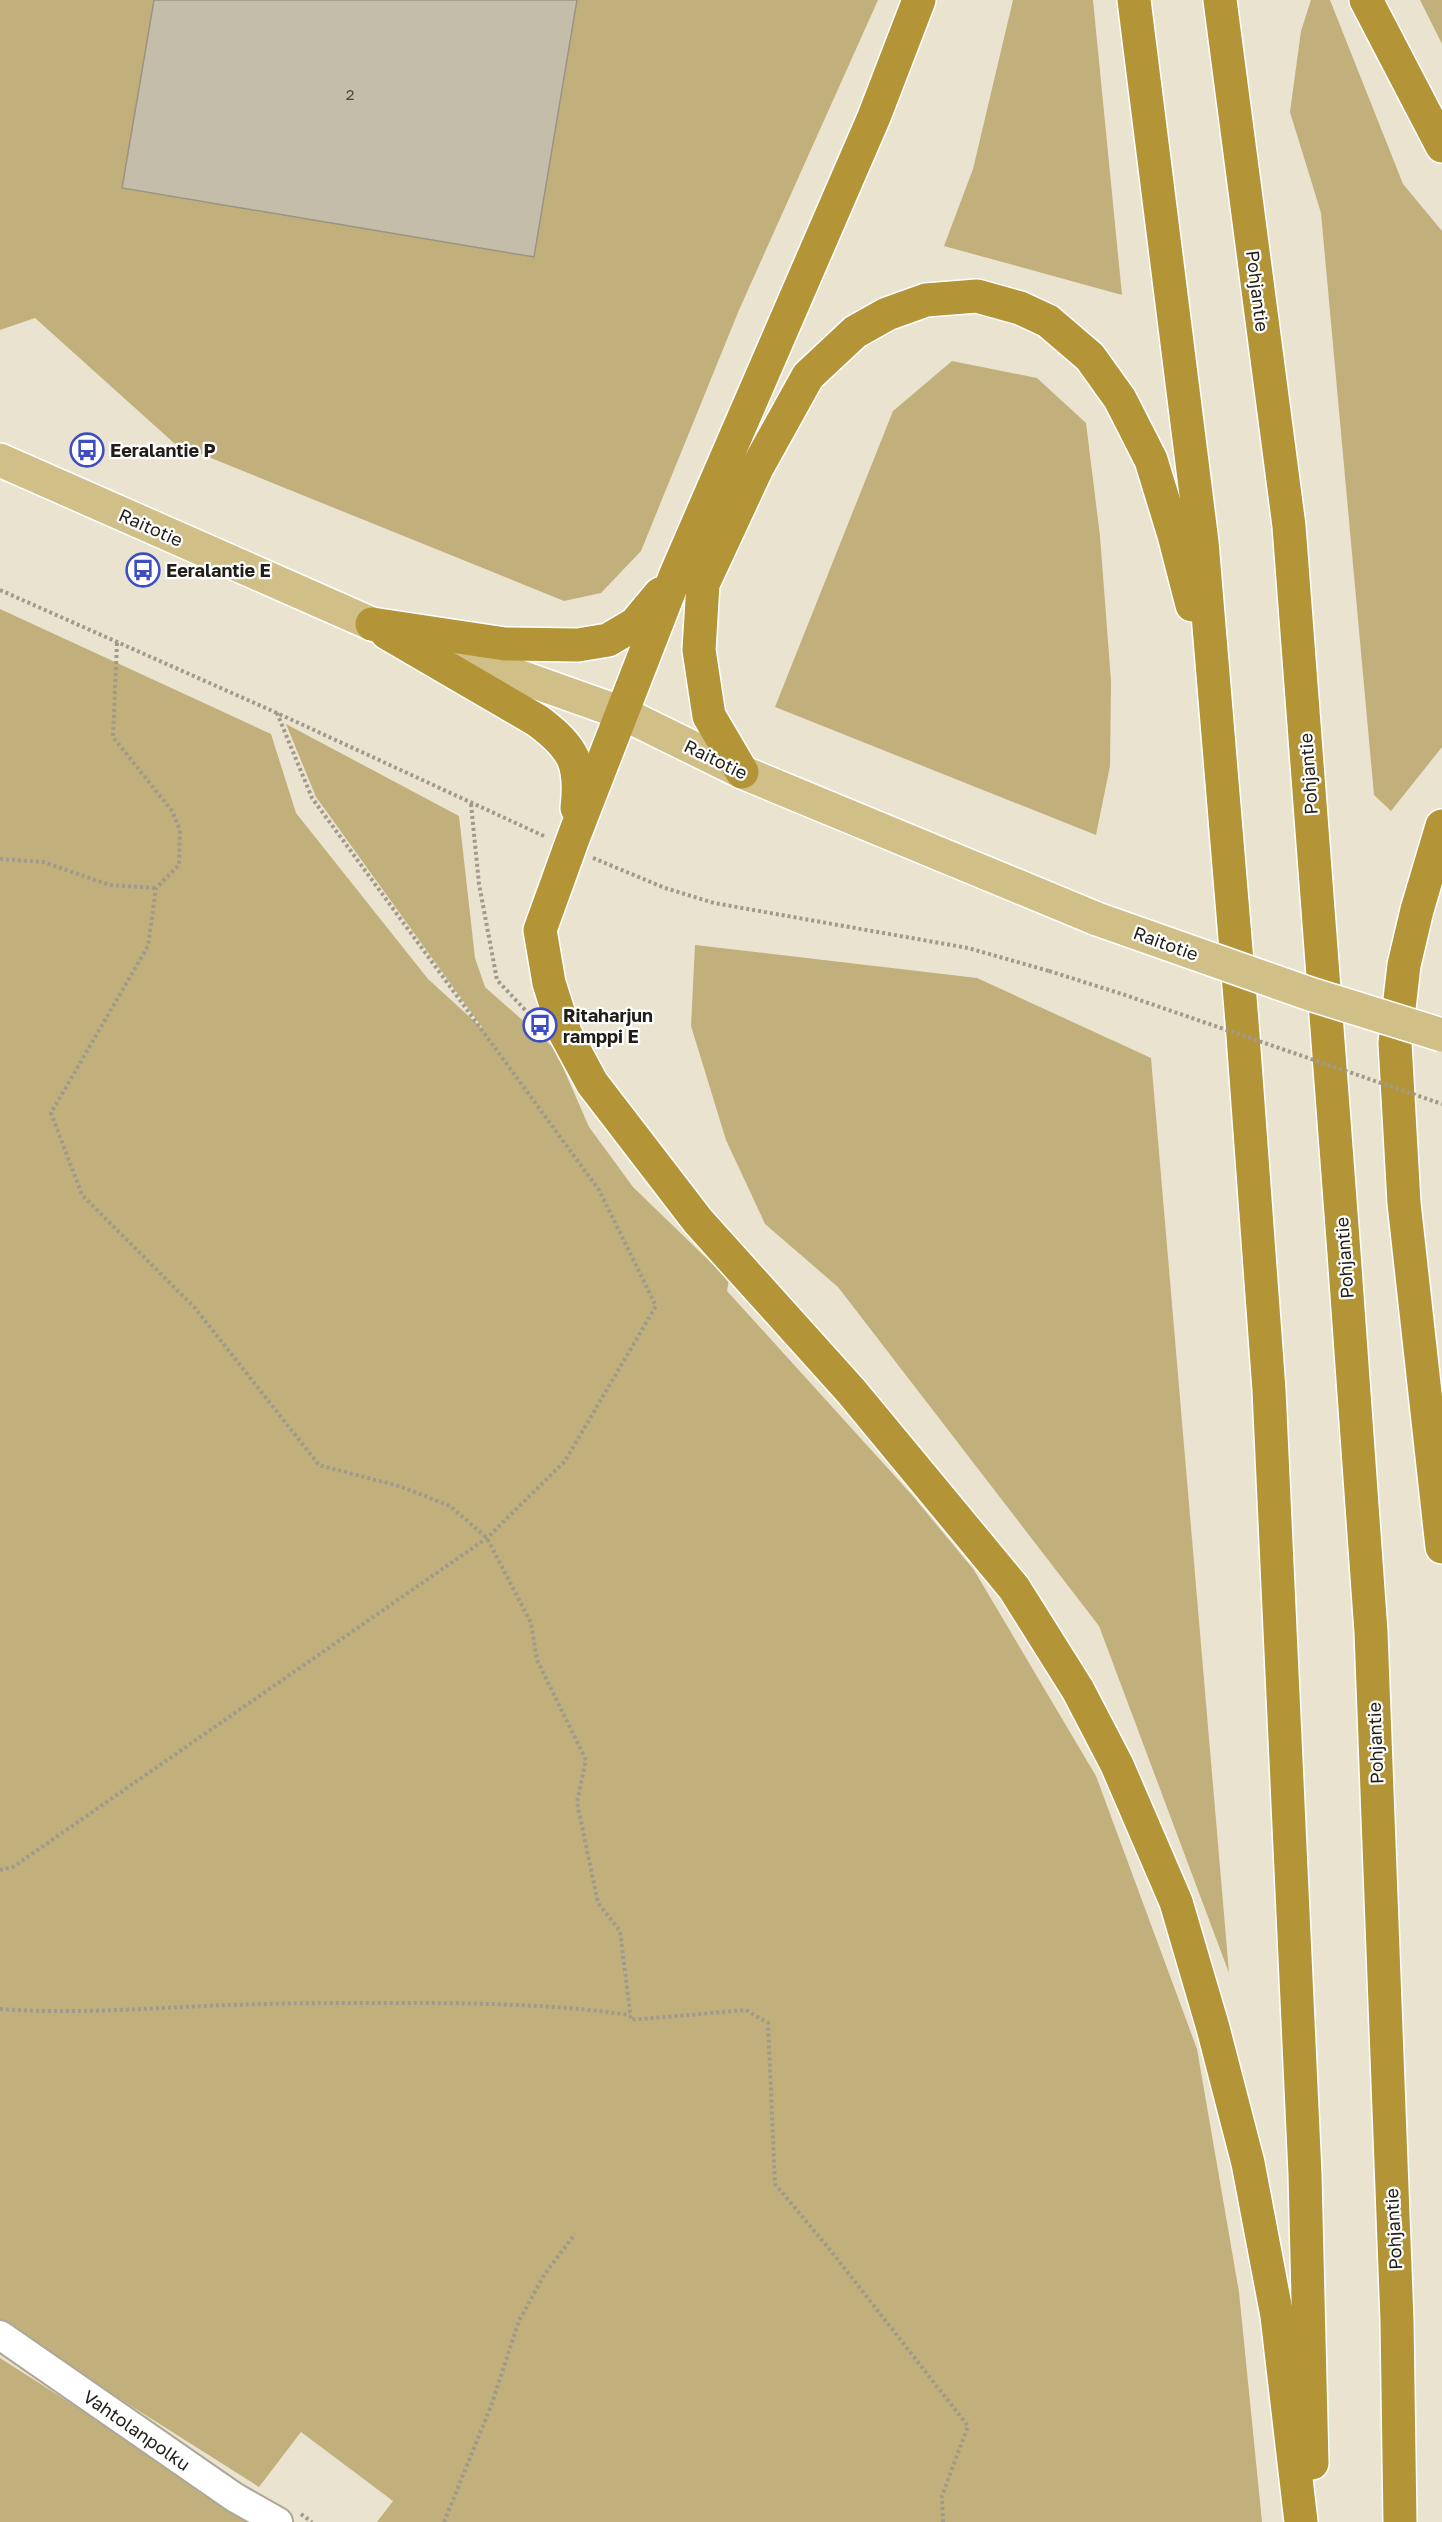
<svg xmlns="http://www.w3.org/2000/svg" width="1442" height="2522" viewBox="0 0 1442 2522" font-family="'Golos Text',sans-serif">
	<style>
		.green { fill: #c2b07c }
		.building { fill: #c3bdaa; stroke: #9a9483; stroke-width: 1.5 }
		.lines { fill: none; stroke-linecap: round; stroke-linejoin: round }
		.minor-casing { stroke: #ada795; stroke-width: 32 }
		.major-casing { stroke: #fff; stroke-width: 36 }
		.highway-casing { stroke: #fff; stroke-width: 36 }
		.path { stroke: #9f9a8b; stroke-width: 4; stroke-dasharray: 3 3; stroke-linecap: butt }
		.minor { stroke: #fff; stroke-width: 28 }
		.major { stroke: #d1bf88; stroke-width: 33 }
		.highway { stroke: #b39538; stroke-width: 33 }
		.major-bridge-casing { stroke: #fff; stroke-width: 36; stroke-linecap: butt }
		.path-bridge { stroke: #9f9a8b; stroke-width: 4; stroke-dasharray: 3 3; stroke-linecap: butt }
		.major-bridge { stroke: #d1bf88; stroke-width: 33 }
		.labels { text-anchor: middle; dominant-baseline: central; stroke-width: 4.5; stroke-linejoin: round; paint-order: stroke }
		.number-label { font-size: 15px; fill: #49463c }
		.street-label { font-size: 18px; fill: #201e17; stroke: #fff }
		.poi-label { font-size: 18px; font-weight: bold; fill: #201e17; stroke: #fff; text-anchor: start }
	</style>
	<rect width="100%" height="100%" fill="#eae3d0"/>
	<g class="green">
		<path d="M 0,0 L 878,0 L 739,310 L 641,551 L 601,593 L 564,601 L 174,443 L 35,318 L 0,330 Z"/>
		<path d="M 1013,0 L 1093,0 L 1122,295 L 944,246 L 973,169 Z"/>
		<path d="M 1311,0 L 1330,0 L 1403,184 L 1442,231 L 1442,747 L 1391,811 L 1374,795 L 1321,213 L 1290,112 L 1301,31 Z"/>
		<path d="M 1420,0 L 1442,0 L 1442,44 Z"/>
		<path d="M 952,361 L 1037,378 L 1086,423 L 1100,536 L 1111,681 L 1110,766 L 1096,835 L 775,707 L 893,411 Z"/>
		<path d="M 0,609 L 271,734 L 296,813 L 428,979 L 484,1030 L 316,797 L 286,724 L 459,816 L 475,958 L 485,987 L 555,1049 L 589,1127 L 633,1187 L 729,1280 L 727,1291 L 912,1495 L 974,1570 L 1096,1776 L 1197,2049 L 1239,2292 L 1262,2522 L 377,2522 L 393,2501 L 301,2432 L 259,2487 L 0,2323 Z"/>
		<path d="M 695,945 L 977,978 L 1151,1058 L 1229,1973 L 1099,1626 L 838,1287 L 765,1224 L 726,1140 L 691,1026 Z"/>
		<path d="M 0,2358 L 255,2521 L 254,2522 L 0,2522 Z"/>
	</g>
	<path class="building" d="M 154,0 L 577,0 L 534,257 L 122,188 Z"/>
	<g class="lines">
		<defs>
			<path id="minor" d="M 0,2335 L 234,2497 L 278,2522"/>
			<path id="major" d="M 0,460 L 372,624 L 622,713 L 742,772 L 1097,919"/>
			<g id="highway">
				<path d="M 919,0 L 874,117 L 676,574 L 574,836 L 540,930 L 549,983 L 565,1033 L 592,1083 L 698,1221 L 851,1391 L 1014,1588 L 1078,1690 L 1117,1765 L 1176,1902 L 1213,2028 L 1248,2163 L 1277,2316 L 1301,2522"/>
				<path d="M 1134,0 L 1202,542 L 1242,1022 L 1269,1390 L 1305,2174 L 1312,2463"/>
				<path d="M 1220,0 L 1289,526 L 1344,1253 L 1371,1632 L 1397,2321 L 1400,2522"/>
				<path d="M 1366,0 L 1442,146"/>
				<path d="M 372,624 L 505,644 L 578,645 L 608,640 L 635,624 L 660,594"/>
				<path d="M 387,633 L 538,721 C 574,748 582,764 577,808"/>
				<path d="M 742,772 L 709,716 L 699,650 L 703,584 L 757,468 L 808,376 L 855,332 L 887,314 L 926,300 L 977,296 L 1020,308 L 1048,321 L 1090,357 L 1120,399 L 1151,460 L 1174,535 L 1192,605"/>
				<path d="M 1442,826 L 1417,910 L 1404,965 L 1395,1043 L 1404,1203 L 1442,1547"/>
			</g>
		</defs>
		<use href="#minor" class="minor-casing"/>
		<use href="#major" class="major-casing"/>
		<use href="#highway" class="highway-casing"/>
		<g class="path">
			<path d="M 0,590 L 277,713 L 546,837"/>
			<path d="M 117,643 L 113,737 L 172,811 L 180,830 L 179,865 L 156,888 L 148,946 L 51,1113 L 82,1195 L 195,1308 L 319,1465 L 402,1487 L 450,1506 L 487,1538 L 531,1623 L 537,1660 L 586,1760 L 577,1802 L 598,1903 L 620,1931 L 631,2020 L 746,2010 L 768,2023 L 775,2184 L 831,2251 L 968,2426 L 942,2496 L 943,2522"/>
			<path d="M 471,804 L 479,884 L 497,980 L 528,1013"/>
			<path d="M 593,858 L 665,888 L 714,903 L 968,948 L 1049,971"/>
			<path d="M 0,859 L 43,862 L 110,885 L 156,888"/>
			<path d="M 0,1870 L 13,1867 L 487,1538 L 565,1461 L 656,1306 L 599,1190 L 312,798 L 277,713"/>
			<path d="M 0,2009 C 68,2014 136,2009 204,2006 C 269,2003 334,2003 399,2003 C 476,2003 553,2004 630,2015"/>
			<path d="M 301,2514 L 312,2522"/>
			<path d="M 444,2522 L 491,2406 L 519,2321 L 544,2275 L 575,2234"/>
		</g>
		<use href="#minor" class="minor"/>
		<use href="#major" class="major"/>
		<use href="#highway" class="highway"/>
		<defs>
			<path id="major-bridge" d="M 1097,919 L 1310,994 L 1442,1035"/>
		</defs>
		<use href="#major-bridge" class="major-bridge-casing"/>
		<path class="path-bridge" d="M 1049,971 L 1122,994 L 1442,1104"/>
		<use href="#major-bridge" class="major-bridge"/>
	</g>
	<defs>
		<symbol id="bus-ring" viewBox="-11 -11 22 22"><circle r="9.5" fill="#fff" stroke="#3c4ec1" stroke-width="1.5"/><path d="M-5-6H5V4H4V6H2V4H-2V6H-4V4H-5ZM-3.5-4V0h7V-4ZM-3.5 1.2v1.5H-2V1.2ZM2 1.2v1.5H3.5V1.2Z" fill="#3c4ec1"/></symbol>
	</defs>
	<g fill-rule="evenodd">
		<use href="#bus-ring" x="68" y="431" width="38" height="38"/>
		<use href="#bus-ring" x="124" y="551" width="38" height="38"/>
		<use href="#bus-ring" x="521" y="1006" width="38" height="38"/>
	</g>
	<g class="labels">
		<g class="number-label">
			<text x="350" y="94">2</text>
		</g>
		<g class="street-label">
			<text transform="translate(1258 291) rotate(83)">Pohjantie</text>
			<text transform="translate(151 527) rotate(24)">Raitotie</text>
			<text transform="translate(716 759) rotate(26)">Raitotie</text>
			<text transform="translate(1308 774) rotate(-94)">Pohjantie</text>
			<text transform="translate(1166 943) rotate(20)">Raitotie</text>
			<text transform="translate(1344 1258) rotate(-94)">Pohjantie</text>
			<text transform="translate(1375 1743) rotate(-92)">Pohjantie</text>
			<text transform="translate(1393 2229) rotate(-93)">Pohjantie</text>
			<text transform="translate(137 2430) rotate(35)">Vahtolanpolku</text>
		</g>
		<g class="poi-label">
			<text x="110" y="450">Eeralantie P</text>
			<text x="166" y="570">Eeralantie E</text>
			<text x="563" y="1015">Ritaharjun<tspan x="563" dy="21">ramppi E</tspan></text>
		</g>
	</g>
</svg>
